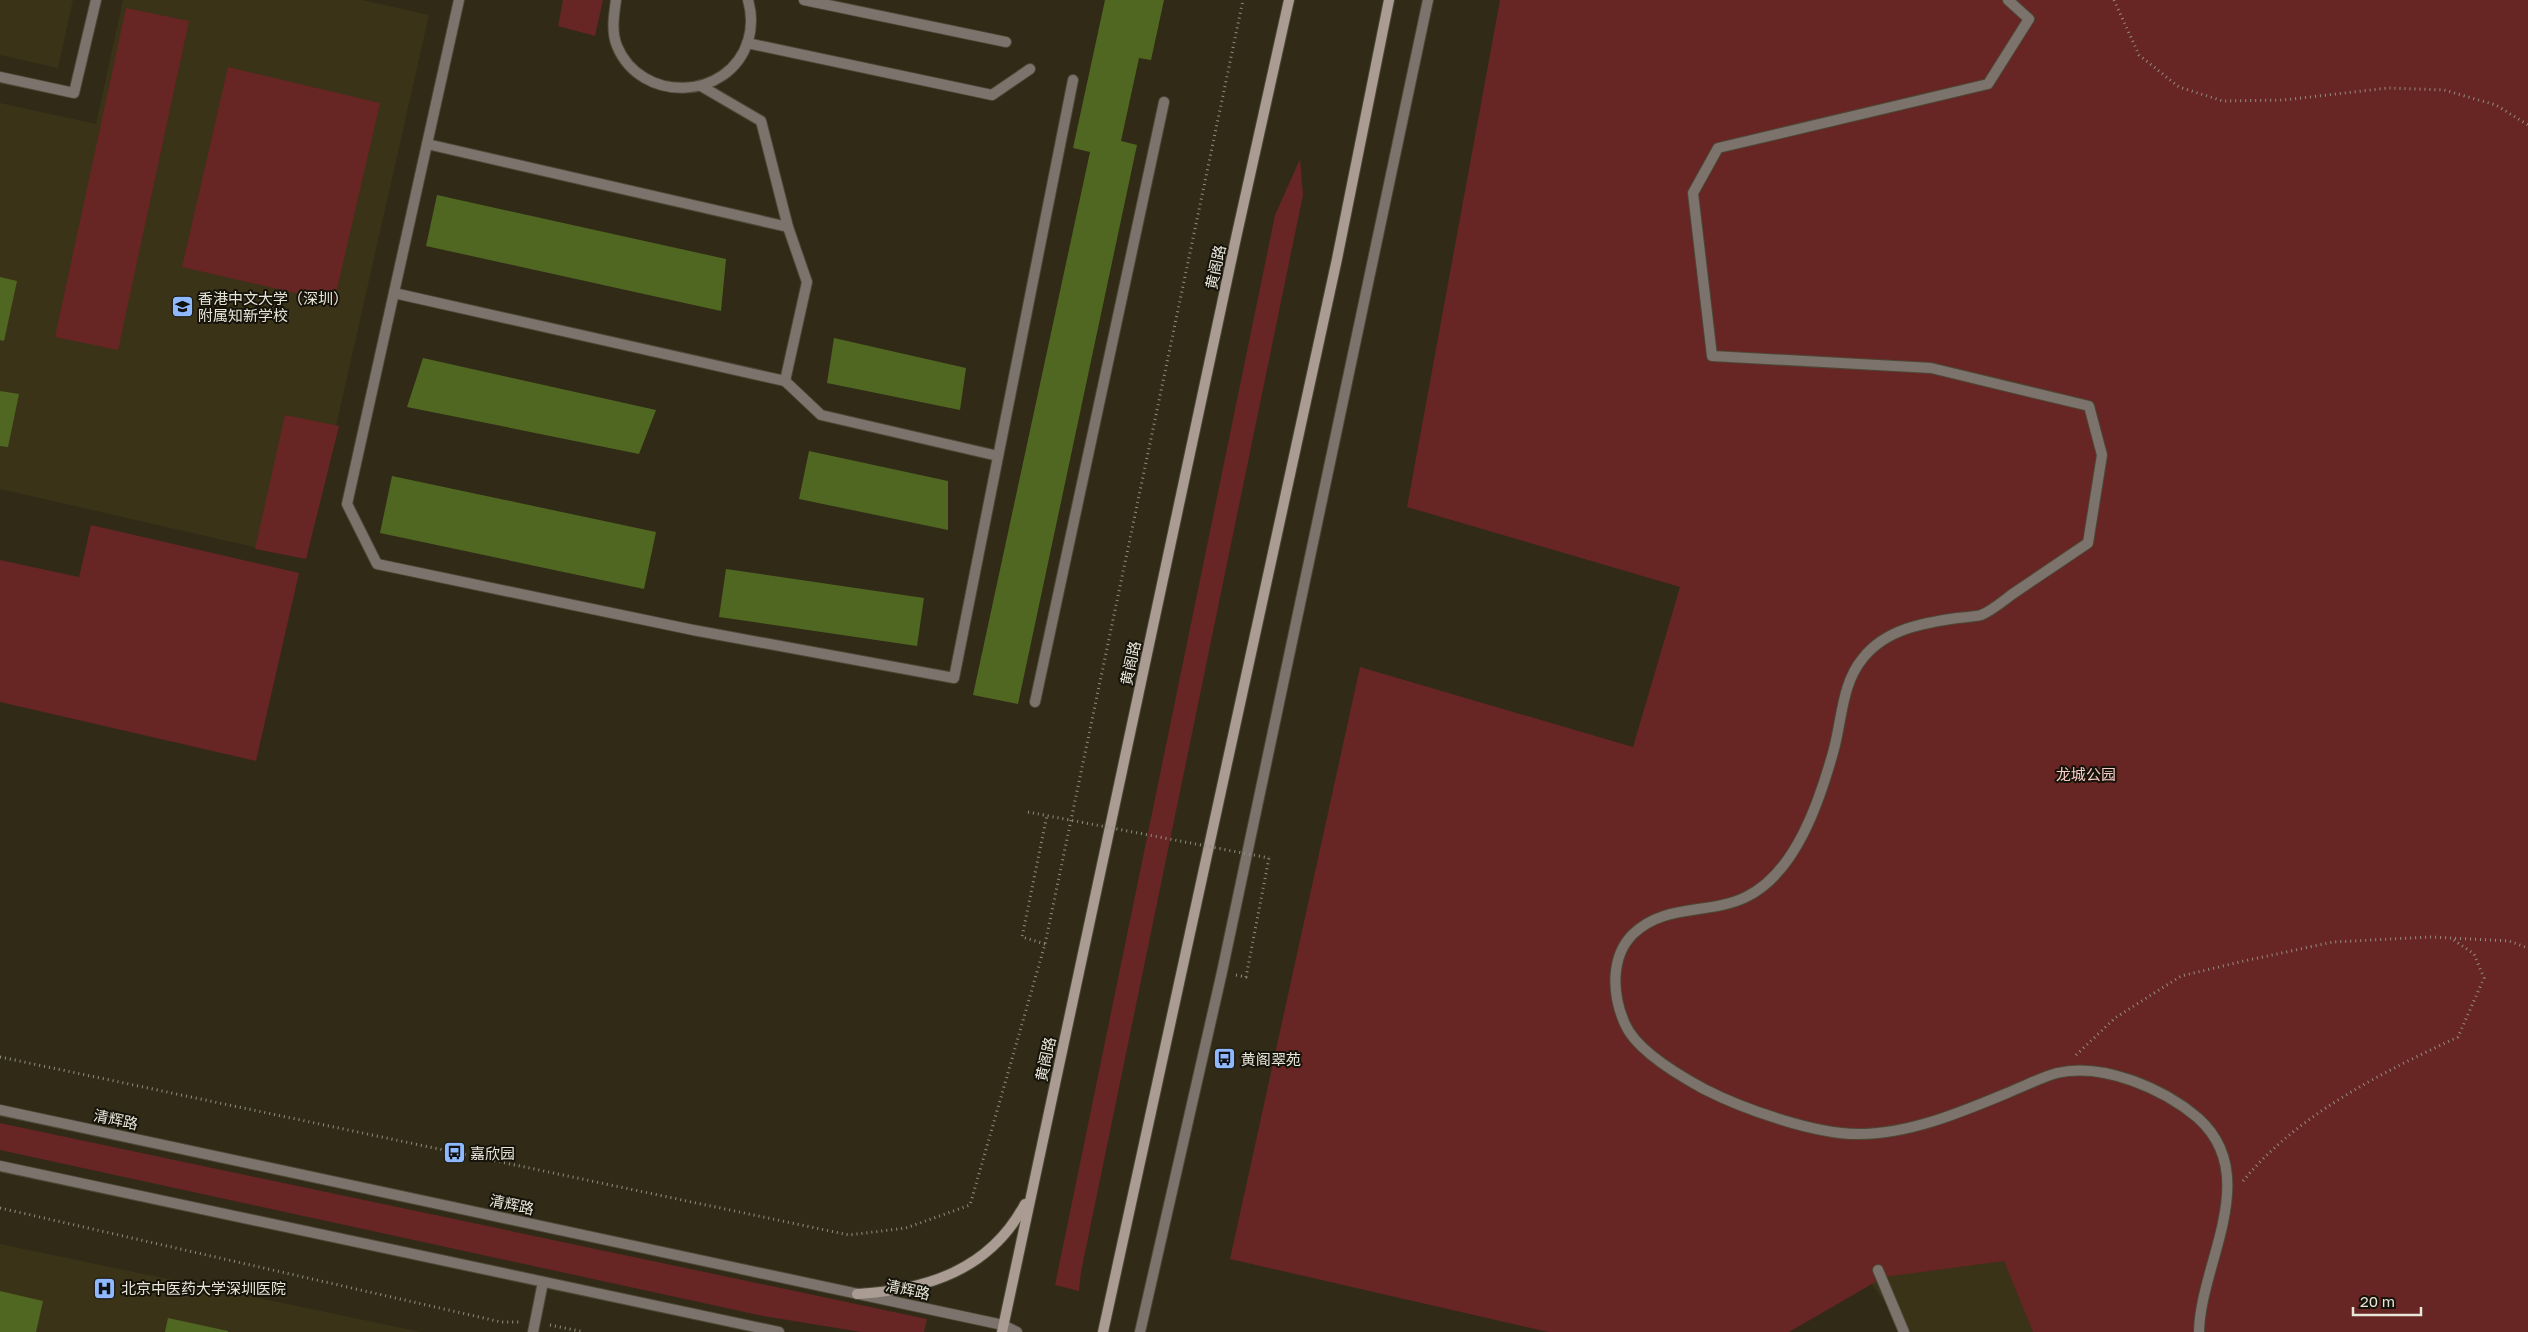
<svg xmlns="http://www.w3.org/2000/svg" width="2528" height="1332" viewBox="0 0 2528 1332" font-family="'Golos Text','Noto Sans SC',sans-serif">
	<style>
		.built { fill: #3b3318 }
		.green { fill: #672523 }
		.building { fill: #506722 }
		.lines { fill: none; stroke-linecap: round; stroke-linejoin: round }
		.service-casing { stroke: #4d4836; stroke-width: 12 }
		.pedestrian-casing { stroke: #4d4836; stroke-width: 12 }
		.minor-casing { stroke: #4d4836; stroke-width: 12 }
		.tertiary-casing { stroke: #4d4836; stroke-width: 12 }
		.secondary-casing { stroke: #4d4836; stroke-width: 12 }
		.path { stroke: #938e7f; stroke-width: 3; stroke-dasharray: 1 4; stroke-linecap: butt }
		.service { stroke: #7c736c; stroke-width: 10 }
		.pedestrian { stroke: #7c736c; stroke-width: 10 }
		.minor { stroke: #7c736c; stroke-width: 10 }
		.tertiary { stroke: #7c736c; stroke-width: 10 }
		.secondary { stroke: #aa9c92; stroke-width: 10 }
		.path-bridge { stroke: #938e7f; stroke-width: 3; stroke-dasharray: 1 4; stroke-linecap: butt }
		.labels { text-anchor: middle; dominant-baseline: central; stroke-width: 4; stroke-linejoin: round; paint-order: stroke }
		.street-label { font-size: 15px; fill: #e8e5d9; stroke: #15130a }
		.poi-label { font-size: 15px; fill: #e8e5d9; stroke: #15130a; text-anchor: start }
		.park-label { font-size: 15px; fill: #facdc8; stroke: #15130a }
	</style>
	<rect width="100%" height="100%" fill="#302a17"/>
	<g class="built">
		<path d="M 0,0 L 73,0 L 58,68 L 0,55 Z"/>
		<path d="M 123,0 L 362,0 L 429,15 L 306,559 L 0,489 L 0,103 L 96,124 Z"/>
		<path d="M 1985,1206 L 2033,1332 L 1907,1332 L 1862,1271 Z"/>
		<path d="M 0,1244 L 421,1332 L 0,1332 Z"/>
	</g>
	<g class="green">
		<path d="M 563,0 L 603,0 L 595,36 L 558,26 Z"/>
		<path d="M 1500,0 L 2528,0 L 2528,1332 L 2033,1332 L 2004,1261 L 1884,1277 L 1789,1332 L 1548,1332 L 1230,1259 L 1360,667 L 1633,747 L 1680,587 L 1407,507 Z"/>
		<path d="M 126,8 L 189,21 L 118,350 L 55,337 Z"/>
		<path d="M 228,67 L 380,103 L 334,302 L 182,267 Z"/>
		<path d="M 1300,159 L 1303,195 L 1081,1272 L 1079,1291 L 1055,1285 L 1275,215 Z"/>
		<path d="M 285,415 L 339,426 L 306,559 L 255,549 Z"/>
		<path d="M 91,525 L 299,573 L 256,761 L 0,702 L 0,560 L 79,577 Z"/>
		<path d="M 0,1123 L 927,1319 L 924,1332 L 861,1332 L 763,1316 L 0,1150 Z"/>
	</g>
	<g class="building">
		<path d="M 1105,0 L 1164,0 L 1151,60 L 1139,58 L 1121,141 L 1137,145 L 1018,704 L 973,695 L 1090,152 L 1073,148 Z"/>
		<path d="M 437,195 L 726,259 L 721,311 L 426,246 Z"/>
		<path d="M 0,277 L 17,281 L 4,341 L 0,340 Z"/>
		<path d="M 834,338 L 966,368 L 960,410 L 827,383 Z"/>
		<path d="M 423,358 L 656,410 L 639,454 L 407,407 Z"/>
		<path d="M 0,391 L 19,394 L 8,447 L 0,446 Z"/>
		<path d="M 809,451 L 948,481 L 948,530 L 799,499 Z"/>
		<path d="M 392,476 L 656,532 L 644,589 L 380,533 Z"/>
		<path d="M 726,569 L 924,598 L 917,646 L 719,617 Z"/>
		<path d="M 0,1291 L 43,1301 L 36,1332 L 0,1332 Z"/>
		<path d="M 168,1318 L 228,1331 L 228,1332 L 165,1332 Z"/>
	</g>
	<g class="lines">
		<defs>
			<g id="service">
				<path d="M 459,0 L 347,504 L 377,564 L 693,630 L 954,678 L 1073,80"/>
				<path d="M 2008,0 L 2029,19 L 1988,84 L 1718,148 L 1693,193 L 1712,356 L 1931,368 L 2089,406 L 2102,455 L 2088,543 C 2063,560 2039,576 2014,593 C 2004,600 1992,611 1981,615 C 1974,617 1964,617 1957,618 C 1923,623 1886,629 1863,658 C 1842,683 1842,719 1834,749 C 1820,800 1796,873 1746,897 C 1709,915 1665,903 1633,934 C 1610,957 1612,995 1625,1024 C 1636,1050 1680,1076 1704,1089 C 1743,1109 1814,1134 1858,1134 C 1911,1134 1964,1111 2012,1091 C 2027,1085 2042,1077 2057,1073 C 2103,1062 2164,1089 2198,1118 C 2263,1176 2200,1264 2199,1332"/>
				<path d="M 1035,702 L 1164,102"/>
				<path d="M 533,1332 L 543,1282"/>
				<path d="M 1140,1332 L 1222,972 L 1428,0"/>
			</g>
			<g id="pedestrian">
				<path d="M 616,0 C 614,15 611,31 617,46 C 641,104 729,101 748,41 C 752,28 752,14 748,0"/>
				<path d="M 804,0 L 1006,42"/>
				<path d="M 747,43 L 992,95 L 1030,69"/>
				<path d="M 427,144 L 788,227 L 761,121 L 701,86"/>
				<path d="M 394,293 L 785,381 L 807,282 L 788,227"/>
				<path d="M 785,381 L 821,415 L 998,456"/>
			</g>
			<g id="minor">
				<path d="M 0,77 L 74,93 L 96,0"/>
				<path d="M 1878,1270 L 1904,1332"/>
			</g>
			<g id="tertiary">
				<path d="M 0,1110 L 1003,1325 L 1017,1332"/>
				<path d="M 0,1166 L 779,1332"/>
			</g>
			<g id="secondary">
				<path d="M 857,1294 C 927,1290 990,1270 1025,1204"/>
				<path d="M 1002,1332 L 1236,238 L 1289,0"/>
				<path d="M 1103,1332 L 1337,259 L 1389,0"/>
			</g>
		</defs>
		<use href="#service" class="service-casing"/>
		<use href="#pedestrian" class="pedestrian-casing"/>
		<use href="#minor" class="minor-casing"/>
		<use href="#tertiary" class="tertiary-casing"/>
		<use href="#secondary" class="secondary-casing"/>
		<g class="path">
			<path d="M 2114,0 L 2139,55 L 2179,87 L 2223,101 L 2284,100 L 2388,88 L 2444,90 L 2496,105 L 2528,125"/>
			<path d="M 1045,944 L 1022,937 L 1047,815"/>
			<path d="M 1236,975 L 1246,977 L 1269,858"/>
			<path d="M 2076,1055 L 2115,1018 L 2181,976 L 2244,961 L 2333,942 L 2432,937 L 2509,941 L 2528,948"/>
			<path d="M 0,1057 L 849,1235 L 906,1228 L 970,1205 L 1045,944 L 1243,0"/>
			<path d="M 2243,1181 C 2298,1114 2381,1073 2458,1037 L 2484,978 L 2474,954 L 2451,938"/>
			<path d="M 0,1208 L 501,1322 L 519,1322"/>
			<path d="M 550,1325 L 584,1332"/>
		</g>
		<use href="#service" class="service"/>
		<use href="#pedestrian" class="pedestrian"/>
		<use href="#minor" class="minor"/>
		<use href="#tertiary" class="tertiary"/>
		<use href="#secondary" class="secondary"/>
		<path class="path-bridge" d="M 1028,812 L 1269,858"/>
	</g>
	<defs>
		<symbol id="school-square" viewBox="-11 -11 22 22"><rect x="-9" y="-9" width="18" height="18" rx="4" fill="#8fb8fd" stroke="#15130a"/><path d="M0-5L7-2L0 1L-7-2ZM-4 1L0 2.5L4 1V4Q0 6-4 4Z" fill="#111"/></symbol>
		<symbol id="bus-square" viewBox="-11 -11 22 22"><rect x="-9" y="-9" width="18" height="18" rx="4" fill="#8fb8fd" stroke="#15130a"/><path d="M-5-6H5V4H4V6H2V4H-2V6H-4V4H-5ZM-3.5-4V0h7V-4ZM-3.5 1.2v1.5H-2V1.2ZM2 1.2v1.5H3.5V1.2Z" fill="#111"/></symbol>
		<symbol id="hospital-square" viewBox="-11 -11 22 22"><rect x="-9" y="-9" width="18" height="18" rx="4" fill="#8fb8fd" stroke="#15130a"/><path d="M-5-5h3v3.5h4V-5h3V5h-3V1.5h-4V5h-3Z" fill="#111"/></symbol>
	</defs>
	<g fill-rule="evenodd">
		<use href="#school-square" x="170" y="294" width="25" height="25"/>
		<use href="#bus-square" x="1212" y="1046" width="25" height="25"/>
		<use href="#bus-square" x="442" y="1140" width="25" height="25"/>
		<use href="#hospital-square" x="92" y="1276" width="25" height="25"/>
	</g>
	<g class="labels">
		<g class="street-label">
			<text transform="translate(1215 267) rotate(-78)">黄阁路</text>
			<text transform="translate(1130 663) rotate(-78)">黄阁路</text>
			<text transform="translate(1045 1059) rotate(-78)">黄阁路</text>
			<text transform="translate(116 1119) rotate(12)">清辉路</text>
			<text transform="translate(512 1204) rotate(12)">清辉路</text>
			<text transform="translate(908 1289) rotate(12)">清辉路</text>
		</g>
		<g class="poi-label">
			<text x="198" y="298">香港中文大学（深圳）<tspan x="198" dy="17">附属知新学校</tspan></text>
			<text x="1241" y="1059">黄阁翠苑</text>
			<text x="470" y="1153">嘉欣园</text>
			<text x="121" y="1288">北京中医药大学深圳医院</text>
		</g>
		<g class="park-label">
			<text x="2086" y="774">龙城公园</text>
		</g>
	</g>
	<path d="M2353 1307v8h68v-8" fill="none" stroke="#e8e5d9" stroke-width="2.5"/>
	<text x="2360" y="1307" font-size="15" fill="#e8e5d9" stroke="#15130a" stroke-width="4" paint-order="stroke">20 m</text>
</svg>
